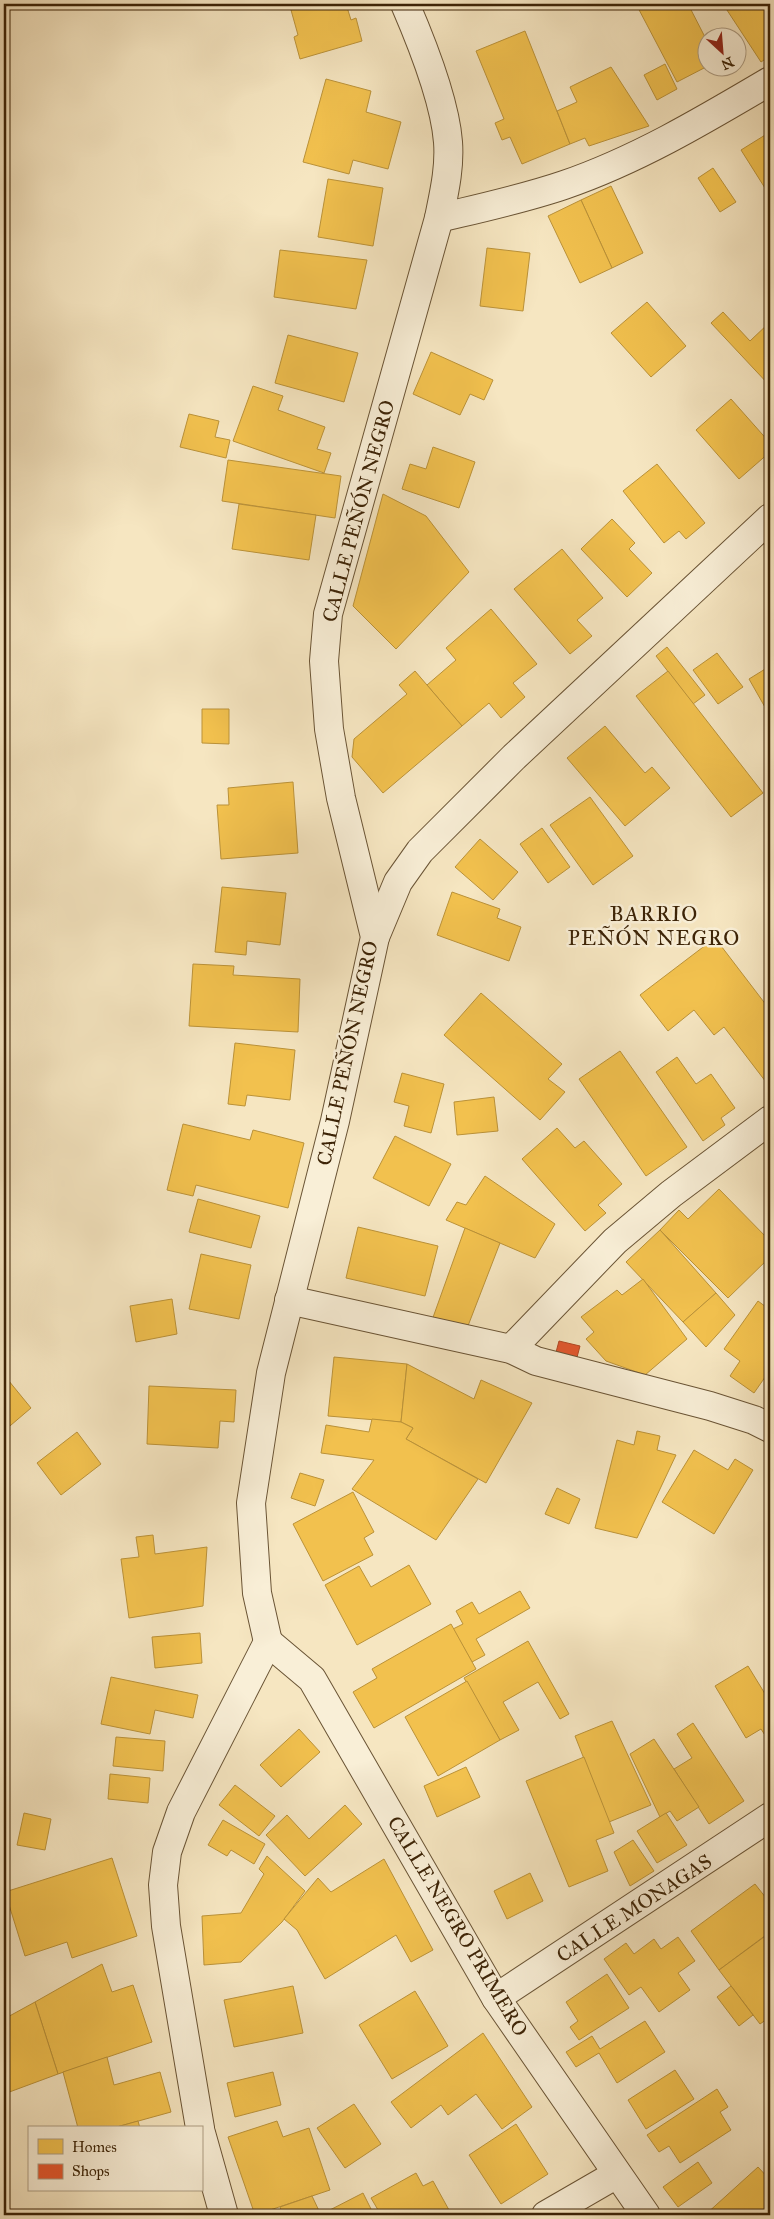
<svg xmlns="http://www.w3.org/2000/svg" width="774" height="2219" viewBox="0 0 774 2219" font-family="'IM FELL Great Primer',serif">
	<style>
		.homes { fill: #f2c14e; stroke: #bb9238 }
		.shops { fill: #e4572e; stroke: #b24722 }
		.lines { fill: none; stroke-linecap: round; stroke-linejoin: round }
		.minor-casing { stroke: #6a5435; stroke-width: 30 }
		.minor { stroke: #f9efd7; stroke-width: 28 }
		.labels { text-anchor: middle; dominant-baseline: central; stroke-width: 5; stroke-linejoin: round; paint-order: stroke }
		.street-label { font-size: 20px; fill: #3c2306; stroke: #f9efd7 }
		.neighbourhood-label { font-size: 21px; letter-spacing: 1px; fill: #3c2306; stroke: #f9efd7 }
	</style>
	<rect width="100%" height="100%" fill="#f6e6c1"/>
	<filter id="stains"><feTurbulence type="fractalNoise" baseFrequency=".004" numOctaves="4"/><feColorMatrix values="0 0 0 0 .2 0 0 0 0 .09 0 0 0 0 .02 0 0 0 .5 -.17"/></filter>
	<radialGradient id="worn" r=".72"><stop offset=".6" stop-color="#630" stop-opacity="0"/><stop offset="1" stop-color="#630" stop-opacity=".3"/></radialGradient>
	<g class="homes">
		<path d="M 313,4 L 346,4 L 351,20 L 356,18 L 362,41 L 300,59 L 294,37 L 298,35 L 291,10 Z"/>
		<path d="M 636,4 L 688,4 L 706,39 L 706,67 L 677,82 Z"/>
		<path d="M 723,4 L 770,4 L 770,56 L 761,62 Z"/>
		<path d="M 525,31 L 570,144 L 522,164 L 510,137 L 502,140 L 495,123 L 504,119 L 476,51 Z"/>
		<path d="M 665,64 L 677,89 L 657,100 L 644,75 Z"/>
		<path d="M 611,67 L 649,126 L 589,146 L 585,138 L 570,144 L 557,111 L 577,102 L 570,87 Z"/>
		<path d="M 326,79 L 371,91 L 366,112 L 401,122 L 388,169 L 353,160 L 349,174 L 303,162 Z"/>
		<path d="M 770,132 L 770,196 L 741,150 Z"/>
		<path d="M 713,168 L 736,202 L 720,212 L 698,178 Z"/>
		<path d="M 328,179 L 383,188 L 373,246 L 318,237 Z"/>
		<path d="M 611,186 L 643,253 L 612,268 L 581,200 Z"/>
		<path d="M 581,200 L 612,268 L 580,283 L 548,216 Z"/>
		<path d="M 487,248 L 530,253 L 523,311 L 480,306 Z"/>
		<path d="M 280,250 L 367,260 L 356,309 L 274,297 Z"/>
		<path d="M 647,302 L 686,346 L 651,377 L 611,333 Z"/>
		<path d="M 723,312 L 750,341 L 770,322 L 770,386 L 711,323 Z"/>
		<path d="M 288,335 L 358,353 L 344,402 L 275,383 Z"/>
		<path d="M 431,352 L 493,380 L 484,400 L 470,394 L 460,415 L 413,394 Z"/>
		<path d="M 253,386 L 283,396 L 278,410 L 325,427 L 317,449 L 331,453 L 324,473 L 233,441 Z"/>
		<path d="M 731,399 L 770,443 L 770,452 L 739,479 L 696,430 Z"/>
		<path d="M 189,414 L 219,421 L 215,437 L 230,440 L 226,458 L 180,447 Z"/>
		<path d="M 433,447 L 475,462 L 459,508 L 402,489 L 410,464 L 426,469 Z"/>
		<path d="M 228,460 L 341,476 L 335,518 L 222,501 Z"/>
		<path d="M 657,464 L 705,523 L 686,539 L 679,531 L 664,543 L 623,491 Z"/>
		<path d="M 383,494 L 426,516 L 469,572 L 396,649 L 353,606 Z"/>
		<path d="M 239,504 L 316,515 L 309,560 L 232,549 Z"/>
		<path d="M 612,519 L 635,543 L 629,549 L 652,573 L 627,597 L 581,549 Z"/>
		<path d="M 562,549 L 603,598 L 577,620 L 592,636 L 570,654 L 514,589 Z"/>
		<path d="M 491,609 L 537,664 L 513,683 L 525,697 L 501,718 L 489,703 L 462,726 L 427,685 L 456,660 L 446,648 Z"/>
		<path d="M 667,647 L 705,695 L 693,704 L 656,656 Z"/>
		<path d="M 717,653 L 743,687 L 718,704 L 693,670 Z"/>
		<path d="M 770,666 L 770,716 L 749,679 Z"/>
		<path d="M 415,671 L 462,726 L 383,793 L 352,757 L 354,739 L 407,694 L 399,685 Z"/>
		<path d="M 668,671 L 763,793 L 731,817 L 636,696 Z"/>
		<path d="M 202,709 L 229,709 L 229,744 L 202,743 Z"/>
		<path d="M 605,726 L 645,773 L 652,767 L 670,788 L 625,826 L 567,758 Z"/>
		<path d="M 293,782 L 298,853 L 221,859 L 217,805 L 229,805 L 228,788 Z"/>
		<path d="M 590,797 L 633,856 L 593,885 L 550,825 Z"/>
		<path d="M 542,828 L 570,867 L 548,883 L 520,844 Z"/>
		<path d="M 480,839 L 518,872 L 493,900 L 455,867 Z"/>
		<path d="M 222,887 L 286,893 L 280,945 L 247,941 L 246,955 L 215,952 Z"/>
		<path d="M 452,892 L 500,909 L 497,918 L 521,927 L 509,961 L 437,935 Z"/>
		<path d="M 715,938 L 770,1010 L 769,1086 L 724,1027 L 714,1035 L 694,1010 L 668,1031 L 640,995 Z"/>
		<path d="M 193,964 L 234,966 L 233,975 L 300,979 L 298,1032 L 189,1026 Z"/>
		<path d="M 481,993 L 562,1064 L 548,1079 L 565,1092 L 540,1120 L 444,1035 Z"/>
		<path d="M 235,1043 L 295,1050 L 290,1100 L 247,1095 L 245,1106 L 228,1104 Z"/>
		<path d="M 620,1051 L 687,1147 L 646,1176 L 579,1079 Z"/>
		<path d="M 677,1057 L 696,1084 L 711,1074 L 735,1108 L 721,1118 L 725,1125 L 703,1141 L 656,1072 Z"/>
		<path d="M 402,1073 L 444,1084 L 431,1133 L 404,1126 L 409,1106 L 394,1102 Z"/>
		<path d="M 494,1097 L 498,1131 L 457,1135 L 454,1102 Z"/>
		<path d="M 183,1124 L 250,1140 L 253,1130 L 304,1143 L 288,1208 L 196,1185 L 193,1196 L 167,1190 Z"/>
		<path d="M 557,1128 L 575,1148 L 584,1141 L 622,1184 L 598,1205 L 606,1213 L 585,1231 L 522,1159 Z"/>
		<path d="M 395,1136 L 451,1164 L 429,1206 L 373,1178 Z"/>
		<path d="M 485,1176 L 555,1224 L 535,1258 L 446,1220 L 457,1202 L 466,1205 Z"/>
		<path d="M 719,1189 L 770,1241 L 770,1257 L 728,1298 L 660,1230 L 679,1210 L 688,1219 Z"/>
		<path d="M 198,1199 L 260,1216 L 251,1248 L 189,1232 Z"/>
		<path d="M 358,1227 L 438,1246 L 425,1296 L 346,1278 Z"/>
		<path d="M 465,1228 L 500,1243 L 466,1331 L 431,1323 Z"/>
		<path d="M 660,1230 L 716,1293 L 683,1322 L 626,1262 Z"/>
		<path d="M 201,1254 L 251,1265 L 239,1319 L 189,1309 Z"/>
		<path d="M 643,1279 L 687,1339 L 645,1375 L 606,1361 L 586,1339 L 594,1332 L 581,1317 L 617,1290 L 622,1295 Z"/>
		<path d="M 716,1293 L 735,1315 L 706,1347 L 683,1322 Z"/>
		<path d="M 172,1299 L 177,1334 L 136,1342 L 130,1306 Z"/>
		<path d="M 758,1301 L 770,1310 L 770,1370 L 754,1393 L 730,1376 L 740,1361 L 724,1349 Z"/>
		<path d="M 334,1357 L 407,1364 L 401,1422 L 328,1416 Z"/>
		<path d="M 407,1364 L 474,1399 L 481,1380 L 532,1403 L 486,1483 L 406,1439 L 413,1428 L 401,1422 Z"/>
		<path d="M 4,1375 L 31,1408 L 4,1431 Z"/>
		<path d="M 149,1386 L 236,1390 L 234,1422 L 220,1421 L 218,1448 L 147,1444 Z"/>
		<path d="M 372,1419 L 401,1422 L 413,1428 L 406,1439 L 478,1479 L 436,1540 L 352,1489 L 374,1460 L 321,1453 L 326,1425 L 369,1432 Z"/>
		<path d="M 637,1431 L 660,1436 L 657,1450 L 676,1455 L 637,1538 L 595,1528 L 617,1440 L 634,1445 Z"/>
		<path d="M 77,1432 L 101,1464 L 61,1495 L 37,1463 Z"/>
		<path d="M 694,1450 L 728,1470 L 735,1459 L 753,1470 L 714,1534 L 662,1502 Z"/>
		<path d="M 300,1473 L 324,1480 L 315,1506 L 291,1498 Z"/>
		<path d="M 557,1488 L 580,1499 L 569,1524 L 545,1514 Z"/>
		<path d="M 353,1492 L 374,1532 L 364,1538 L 373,1555 L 323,1581 L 293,1524 Z"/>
		<path d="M 153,1535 L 155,1554 L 207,1547 L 203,1606 L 129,1618 L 121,1559 L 139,1557 L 136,1537 Z"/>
		<path d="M 409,1565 L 431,1604 L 357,1645 L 325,1585 L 359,1566 L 371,1587 Z"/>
		<path d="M 520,1591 L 530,1608 L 476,1639 L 485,1655 L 472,1662 L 453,1629 L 463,1624 L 456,1611 L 472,1602 L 479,1614 Z"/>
		<path d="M 451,1624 L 476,1669 L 374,1728 L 353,1692 L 377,1678 L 372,1669 Z"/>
		<path d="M 200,1633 L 202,1663 L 155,1668 L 152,1637 Z"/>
		<path d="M 528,1641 L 569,1714 L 560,1719 L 538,1682 L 503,1702 L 519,1730 L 500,1740 L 464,1678 Z"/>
		<path d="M 748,1666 L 770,1702 L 770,1743 L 761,1729 L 746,1738 L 715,1686 Z"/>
		<path d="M 111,1677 L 198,1695 L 193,1718 L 155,1710 L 150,1734 L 101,1724 Z"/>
		<path d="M 467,1681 L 500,1740 L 438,1776 L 405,1717 Z"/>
		<path d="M 612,1721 L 651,1805 L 609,1822 L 575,1736 Z"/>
		<path d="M 693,1723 L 744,1801 L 709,1824 L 674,1769 L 692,1758 L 677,1734 Z"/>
		<path d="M 299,1729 L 320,1752 L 281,1787 L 260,1765 Z"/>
		<path d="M 116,1737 L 165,1741 L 163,1771 L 113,1766 Z"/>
		<path d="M 654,1739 L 699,1807 L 677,1821 L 670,1811 L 660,1817 L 630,1754 Z"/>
		<path d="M 584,1757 L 614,1833 L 596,1840 L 608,1871 L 569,1887 L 526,1781 Z"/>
		<path d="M 466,1767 L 480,1797 L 437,1817 L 424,1786 Z"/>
		<path d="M 110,1774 L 150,1778 L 148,1803 L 108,1799 Z"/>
		<path d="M 235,1785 L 275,1816 L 259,1836 L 219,1805 Z"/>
		<path d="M 345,1805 L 362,1824 L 305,1876 L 266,1835 L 287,1815 L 309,1839 Z"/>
		<path d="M 24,1813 L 51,1819 L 45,1850 L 17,1845 Z"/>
		<path d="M 666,1813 L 687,1845 L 657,1863 L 637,1831 Z"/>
		<path d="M 223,1820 L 265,1844 L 254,1864 L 231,1850 L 227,1856 L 208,1845 Z"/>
		<path d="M 633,1840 L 654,1871 L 630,1886 L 614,1852 Z"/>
		<path d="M 267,1856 L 305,1891 L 282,1922 L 241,1962 L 204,1965 L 202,1916 L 241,1913 L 264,1874 L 259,1869 Z"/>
		<path d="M 112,1858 L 137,1936 L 72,1958 L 67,1942 L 25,1956 L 5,1892 Z"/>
		<path d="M 384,1859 L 433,1950 L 411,1962 L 396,1935 L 325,1979 L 297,1930 L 284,1919 L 318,1878 L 331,1892 Z"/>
		<path d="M 530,1873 L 543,1901 L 507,1919 L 494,1891 Z"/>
		<path d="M 755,1884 L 770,1903 L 770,1932 L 719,1970 L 691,1931 Z"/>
		<path d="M 678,1937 L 695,1961 L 678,1973 L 690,1990 L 659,2012 L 641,1987 L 629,1995 L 604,1959 L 626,1943 L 634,1954 L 654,1939 L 661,1949 Z"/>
		<path d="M 764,1937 L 770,1946 L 770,2017 L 760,2024 L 719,1970 Z"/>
		<path d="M 102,1964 L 112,1992 L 133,1985 L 152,2042 L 58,2074 L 35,2002 Z"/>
		<path d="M 607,1974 L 629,2008 L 579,2040 L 570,2027 L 578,2021 L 566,2002 Z"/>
		<path d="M 293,1986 L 303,2033 L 234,2047 L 224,2000 Z"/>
		<path d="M 731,1986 L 753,2015 L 739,2026 L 717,1997 Z"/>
		<path d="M 415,1991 L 448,2046 L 392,2079 L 359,2025 Z"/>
		<path d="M 35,2002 L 58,2074 L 4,2094 L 4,2019 Z"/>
		<path d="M 645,2021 L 665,2052 L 617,2083 L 599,2053 L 576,2067 L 566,2052 L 592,2036 L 600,2049 Z"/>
		<path d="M 483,2033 L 532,2107 L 502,2129 L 476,2094 L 448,2115 L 441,2105 L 411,2128 L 391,2102 Z"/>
		<path d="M 107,2057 L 114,2085 L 160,2072 L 171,2112 L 113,2128 L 78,2128 L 63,2072 Z"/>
		<path d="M 675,2070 L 694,2099 L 646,2129 L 628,2100 Z"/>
		<path d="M 273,2072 L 281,2105 L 235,2117 L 227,2083 Z"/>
		<path d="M 717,2089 L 728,2107 L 720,2112 L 731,2130 L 680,2163 L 669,2146 L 659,2152 L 647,2135 Z"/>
		<path d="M 354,2104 L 381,2144 L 345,2168 L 317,2128 Z"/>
		<path d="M 138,2121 L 140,2128 L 113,2128 Z"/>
		<path d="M 277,2121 L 283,2137 L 309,2128 L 330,2190 L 255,2215 L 228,2137 Z"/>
		<path d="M 516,2124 L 548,2174 L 501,2204 L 469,2155 Z"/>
		<path d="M 698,2162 L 712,2183 L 678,2207 L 663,2187 Z"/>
		<path d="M 758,2167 L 770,2180 L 770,2215 L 705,2215 Z"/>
		<path d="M 416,2173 L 423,2186 L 433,2181 L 449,2210 L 440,2215 L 381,2215 L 371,2198 Z"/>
		<path d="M 363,2193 L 374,2215 L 325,2215 L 324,2213 Z"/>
		<path d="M 312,2196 L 321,2215 L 283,2215 L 280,2207 Z"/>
	</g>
	<path class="shops" d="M 559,1341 L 580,1346 L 576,1361 L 555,1356 Z"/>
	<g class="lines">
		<defs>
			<g id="minor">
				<path d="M 439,218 C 481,208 523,199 564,185 C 637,160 704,120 770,81"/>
				<path d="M 375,937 L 398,882 L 420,851 L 514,757 L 770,518"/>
				<path d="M 289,1300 L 511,1349 L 536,1361 L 710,1406 L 754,1420 L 770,1428"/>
				<path d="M 511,1349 L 615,1241 L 671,1194 L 770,1120"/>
				<path d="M 268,1642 L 257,1593 L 251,1503 L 271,1373 L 335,1121 L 375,937 L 341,798 L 329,729 L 324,661 L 328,614 L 439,218 C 444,193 450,168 448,142 C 445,102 421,41 405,4"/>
				<path d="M 268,1642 L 312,1679 L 496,1998 L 646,2215"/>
				<path d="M 496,1998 L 770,1817"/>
				<path d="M 200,2128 L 166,1926 L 163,1885 L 167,1852 L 181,1812 L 268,1642"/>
				<path d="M 201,2133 L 224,2215"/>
				<path d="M 546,2215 L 617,2174"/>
			</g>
		</defs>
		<use href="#minor" class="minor-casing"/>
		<use href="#minor" class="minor"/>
	</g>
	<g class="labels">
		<g class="street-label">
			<text transform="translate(358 511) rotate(-75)">CALLE PEÑÓN NEGRO</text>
			<text transform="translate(347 1053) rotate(-78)">CALLE PEÑÓN NEGRO</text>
			<text transform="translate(634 1908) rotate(-33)">CALLE MONAGAS</text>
			<text transform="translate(458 1926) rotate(59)">CALLE NEGRO PRIMERO</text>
		</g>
		<g class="neighbourhood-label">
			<text x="654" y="914">BARRIO<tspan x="654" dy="24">PEÑÓN NEGRO</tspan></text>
		</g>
	</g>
	<rect width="774" height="2219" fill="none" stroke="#f6e6c1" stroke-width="20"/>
	<rect x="5" y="5" width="764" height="2209" fill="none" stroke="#3c2306" stroke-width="2.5"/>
	<rect x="10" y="10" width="754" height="2199" fill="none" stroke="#3c2306"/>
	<rect x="28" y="2126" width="175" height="65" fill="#f9efd7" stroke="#ad9d83"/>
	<rect x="38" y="2139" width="25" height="15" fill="#f2c14e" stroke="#ad9d83"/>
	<text x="72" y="2152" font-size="15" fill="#3c2306">Homes</text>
	<rect x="38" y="2164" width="25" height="15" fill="#e4572e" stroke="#ad9d83"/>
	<text x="72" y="2176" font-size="15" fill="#3c2306">Shops</text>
	<g transform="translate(722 52) rotate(154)"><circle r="24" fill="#f9efd7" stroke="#ad9d83"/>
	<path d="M0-4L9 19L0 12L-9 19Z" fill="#8f2418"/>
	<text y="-8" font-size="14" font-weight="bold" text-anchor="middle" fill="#3c2306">N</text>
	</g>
	<rect width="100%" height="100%" filter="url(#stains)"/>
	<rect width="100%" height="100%" fill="url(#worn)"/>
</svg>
